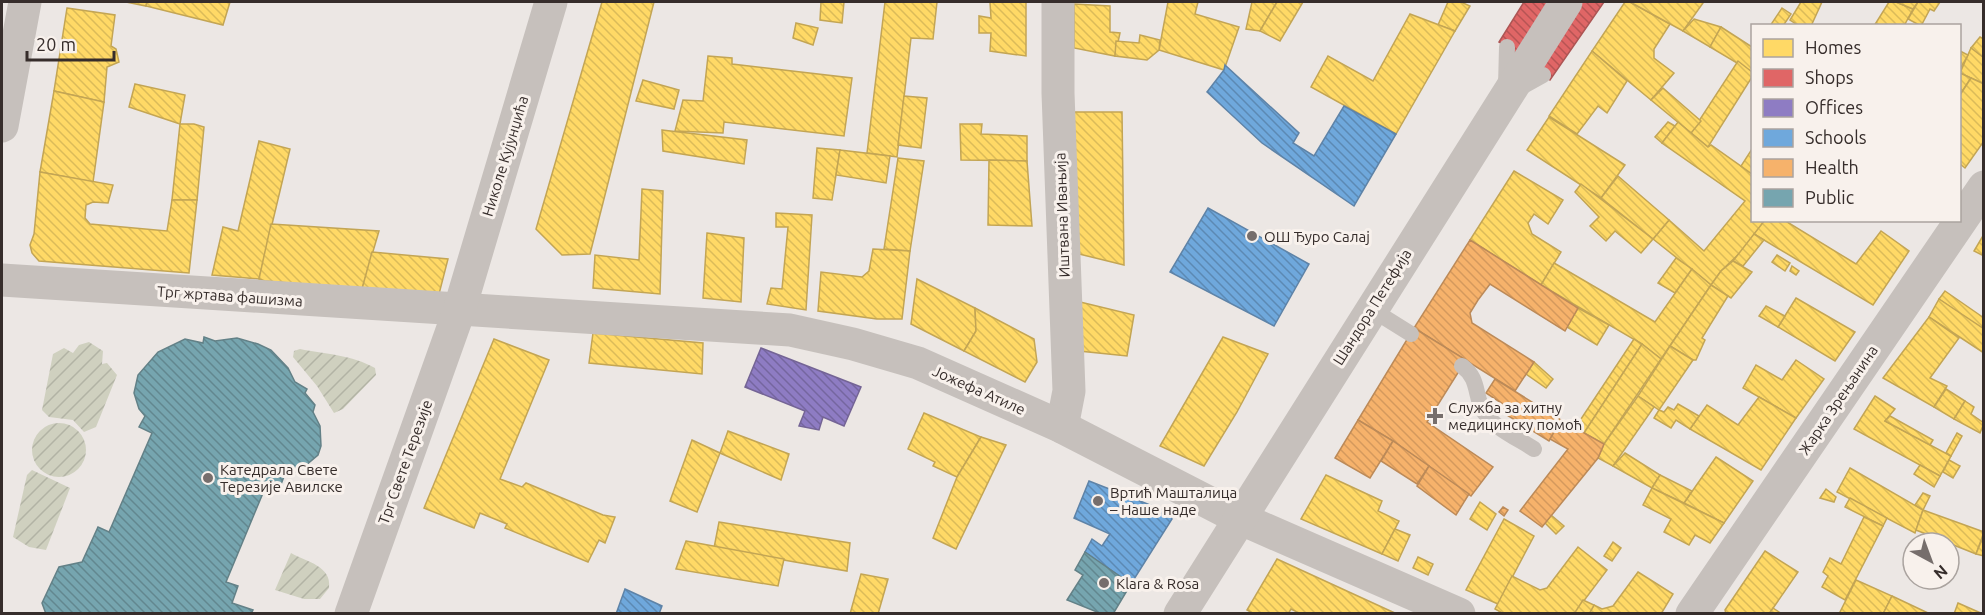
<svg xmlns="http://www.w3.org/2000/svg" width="1985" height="615" viewBox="0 0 1985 615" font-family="Ubuntu,sans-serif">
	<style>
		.garden { fill: url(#garden-furrows) }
		.homes { fill: url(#homes-back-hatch); stroke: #c3a554; stroke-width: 1.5 }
		.shops { fill: url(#shops-back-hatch); stroke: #ad5554; stroke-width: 1.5 }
		.offices { fill: url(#offices-back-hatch); stroke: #746495; stroke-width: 1.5 }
		.schools { fill: url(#schools-back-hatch); stroke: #5e83a7; stroke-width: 1.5 }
		.health { fill: url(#health-back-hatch); stroke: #bc8a58; stroke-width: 1.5 }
		.public { fill: url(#public-back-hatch); stroke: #638187; stroke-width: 1.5 }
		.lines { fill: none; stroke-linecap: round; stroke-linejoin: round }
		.service { stroke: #c6c0bc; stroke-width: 16 }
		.minor { stroke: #c6c0bc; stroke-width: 33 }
		.tertiary { stroke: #c6c0bc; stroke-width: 33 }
		.poi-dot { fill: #766e6c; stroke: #f8f1ec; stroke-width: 2 }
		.labels { text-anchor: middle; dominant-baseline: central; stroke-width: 6; stroke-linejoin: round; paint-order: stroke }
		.street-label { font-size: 15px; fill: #362d2b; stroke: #f8f1ec }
		.poi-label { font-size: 15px; fill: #362d2b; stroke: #f8f1ec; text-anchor: start }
	</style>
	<defs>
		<pattern id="garden-furrows" width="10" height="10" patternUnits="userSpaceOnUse" patternTransform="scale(1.5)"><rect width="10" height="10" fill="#cfd0bf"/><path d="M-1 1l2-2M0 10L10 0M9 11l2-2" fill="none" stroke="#b2b3a4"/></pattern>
		<pattern id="homes-back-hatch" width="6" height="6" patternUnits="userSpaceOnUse" patternTransform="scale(1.5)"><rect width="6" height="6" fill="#ffd966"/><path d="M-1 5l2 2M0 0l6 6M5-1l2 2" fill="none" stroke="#dbbb59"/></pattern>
		<pattern id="shops-back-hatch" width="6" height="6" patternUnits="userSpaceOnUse" patternTransform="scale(1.5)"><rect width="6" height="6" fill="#e06666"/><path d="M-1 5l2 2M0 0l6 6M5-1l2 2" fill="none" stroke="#b65454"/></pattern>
		<pattern id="offices-back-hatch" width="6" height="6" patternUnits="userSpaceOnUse" patternTransform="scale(1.5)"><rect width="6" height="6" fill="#8e7cc3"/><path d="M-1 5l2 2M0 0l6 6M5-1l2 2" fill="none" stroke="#75669f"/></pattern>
		<pattern id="schools-back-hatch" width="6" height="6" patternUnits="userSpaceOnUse" patternTransform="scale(1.5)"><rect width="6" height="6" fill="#6fa8dc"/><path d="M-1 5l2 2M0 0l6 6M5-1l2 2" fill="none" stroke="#5c89b3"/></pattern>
		<pattern id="health-back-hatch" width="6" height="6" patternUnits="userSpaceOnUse" patternTransform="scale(1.5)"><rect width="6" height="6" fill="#f6b26b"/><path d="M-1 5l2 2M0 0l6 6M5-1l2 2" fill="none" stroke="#d4995d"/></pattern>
		<pattern id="public-back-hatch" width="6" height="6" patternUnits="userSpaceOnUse" patternTransform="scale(1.5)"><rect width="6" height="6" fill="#76a5af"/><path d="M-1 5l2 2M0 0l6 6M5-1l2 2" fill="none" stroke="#62878f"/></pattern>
	</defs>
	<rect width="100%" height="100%" fill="#ece7e4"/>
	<g class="garden">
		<path d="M 89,342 L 103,351 L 102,364 L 107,363 L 117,375 L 96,427 L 84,432 L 73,420 L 49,417 L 42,410 L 53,354 L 64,348 L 73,353 L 79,345 Z"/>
		<path d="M 300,349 C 325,354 352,355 375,368 L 376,375 L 343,409 L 334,413 L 317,386 L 293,357 L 294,351 Z"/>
		<circle cx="59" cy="450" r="27"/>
		<path d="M 32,470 L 70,488 L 46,550 L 29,547 L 13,537 L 27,475 Z"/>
		<path d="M 291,553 C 307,562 332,566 329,588 L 320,599 L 304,599 L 275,590 Z"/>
	</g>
	<g class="homes">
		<path d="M 126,2 L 147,2 L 146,6 Z"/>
		<path d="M 147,2 L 230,2 L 223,25 L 146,6 Z"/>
		<path d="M 602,2 L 654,2 L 590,254 L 562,255 L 536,229 Z"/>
		<path d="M 821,2 L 844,2 L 842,23 L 820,20 Z"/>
		<path d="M 885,2 L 937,2 L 933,39 L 911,38 L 897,157 L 867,153 Z"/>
		<path d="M 990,2 L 1026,2 L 1026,56 L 990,51 L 991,33 L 979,33 L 979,16 L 991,18 Z"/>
		<path d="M 1168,2 L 1198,2 L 1195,14 L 1239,27 L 1224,70 L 1159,50 Z"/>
		<path d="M 1252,2 L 1277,2 L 1260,31 L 1246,29 Z"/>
		<path d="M 1277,2 L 1303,2 L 1280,41 L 1260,31 Z"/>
		<path d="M 1448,2 L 1461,2 L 1470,6 L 1455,31 L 1438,25 Z"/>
		<path d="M 1625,2 L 1630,2 L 1670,24 L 1654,49 L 1654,58 L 1674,73 L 1651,100 L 1592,51 Z"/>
		<path d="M 1630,2 L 1701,2 L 1703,3 L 1683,31 Z"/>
		<path d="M 1801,2 L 1822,2 L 1811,26 L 1799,26 L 1790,20 Z"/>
		<path d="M 1889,2 L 1896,2 L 1913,9 L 1904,26 L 1874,26 Z"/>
		<path d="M 1896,2 L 1918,2 L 1913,9 Z"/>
		<path d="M 1918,2 L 1940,2 L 1934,11 L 1930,9 L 1921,26 L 1908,19 Z"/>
		<path d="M 1074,4 L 1110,6 L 1110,32 L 1120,33 L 1115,56 L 1074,48 Z"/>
		<path d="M 67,8 L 115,15 L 111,46 L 116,49 L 119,62 L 107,67 L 104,102 L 54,91 Z"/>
		<path d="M 1782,8 L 1791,14 L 1783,26 L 1770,26 Z"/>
		<path d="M 1410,14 L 1455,31 L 1396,134 L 1311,87 L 1328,56 L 1373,81 Z"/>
		<path d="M 1694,19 L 1721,27 L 1710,47 L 1683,31 Z"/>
		<path d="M 796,23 L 818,28 L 813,45 L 793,38 Z"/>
		<path d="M 1721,27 L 1752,47 L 1752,72 L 1710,47 Z"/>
		<path d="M 1140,35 L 1160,40 L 1159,50 L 1147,60 L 1115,56 L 1116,41 L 1139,43 Z"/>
		<path d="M 1980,37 L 1984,39 L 1983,58 L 1971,48 Z"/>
		<path d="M 1971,48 L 1984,58 L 1984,84 L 1960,73 Z"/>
		<path d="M 1592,51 L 1627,81 L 1607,113 L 1598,106 L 1577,134 L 1549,116 Z"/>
		<path d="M 1960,51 L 1968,55 L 1960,69 Z"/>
		<path d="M 708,56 L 732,58 L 732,64 L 852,78 L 844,136 L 724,122 L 723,133 L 675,131 L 683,100 L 703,101 Z"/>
		<path d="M 1738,61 L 1752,72 L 1752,77 L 1708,147 L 1691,133 Z"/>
		<path d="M 1960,73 L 1971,78 L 1961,93 L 1960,93 Z"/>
		<path d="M 1971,78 L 1984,84 L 1984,141 L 1965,168 L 1960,164 L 1960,95 Z"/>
		<path d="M 643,80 L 679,90 L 674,109 L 636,101 Z"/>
		<path d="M 135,84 L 185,95 L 180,124 L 129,107 Z"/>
		<path d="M 1663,88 L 1701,121 L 1691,133 L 1651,100 Z"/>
		<path d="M 54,91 L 104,102 L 93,182 L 40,172 Z"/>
		<path d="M 904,96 L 927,98 L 921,148 L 898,145 Z"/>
		<path d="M 1074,112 L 1122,112 L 1124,265 L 1075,253 Z"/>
		<path d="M 1549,117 L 1625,165 L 1601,198 L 1527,150 Z"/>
		<path d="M 1668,122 L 1675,126 L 1662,143 L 1655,137 Z"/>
		<path d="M 1678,122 L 1708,147 L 1711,145 L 1752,174 L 1752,220 L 1765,220 L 1743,250 L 1721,271 L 1711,285 L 1653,239 L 1669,220 L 1704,251 L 1745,201 L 1662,143 Z"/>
		<path d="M 180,124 L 194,124 L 204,127 L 197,200 L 172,200 Z"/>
		<path d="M 960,124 L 982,124 L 981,134 L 1027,136 L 1027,161 L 961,160 Z"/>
		<path d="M 662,130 L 747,140 L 744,164 L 663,151 Z"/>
		<path d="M 259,141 L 290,149 L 259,279 L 212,275 L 223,227 L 238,231 Z"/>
		<path d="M 817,148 L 840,150 L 832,200 L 813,198 Z"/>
		<path d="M 1752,149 L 1752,174 L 1741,166 Z"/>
		<path d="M 840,150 L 890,156 L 886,183 L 836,175 Z"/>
		<path d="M 898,158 L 924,161 L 910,251 L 884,249 Z"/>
		<path d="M 989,160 L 1027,161 L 1032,226 L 988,225 Z"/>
		<path d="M 1514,171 L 1563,200 L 1548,224 L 1534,214 L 1528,223 L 1532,234 L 1561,252 L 1541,285 L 1470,240 Z"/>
		<path d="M 40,172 L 113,185 L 108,203 L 93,202 L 86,205 L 85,218 L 90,224 L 167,231 L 172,200 L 197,200 L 189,273 L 39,261 L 32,253 L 30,245 L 34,234 Z"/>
		<path d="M 1618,176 L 1669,220 L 1653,239 L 1601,198 Z"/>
		<path d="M 1581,184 L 1653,239 L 1641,253 L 1615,231 L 1606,241 L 1590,226 L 1599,217 L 1575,192 Z"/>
		<path d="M 642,189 L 663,191 L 660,294 L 593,288 L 595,255 L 639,260 Z"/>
		<path d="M 776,213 L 812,215 L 806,310 L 767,304 L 771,288 L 782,289 L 788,227 L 776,227 Z"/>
		<path d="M 1765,220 L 1784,220 L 1856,264 L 1881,231 L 1909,251 L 1873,305 L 1754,234 Z"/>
		<path d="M 271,224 L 379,231 L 362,289 L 265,281 L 259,279 Z"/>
		<path d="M 707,233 L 744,238 L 741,302 L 703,298 Z"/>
		<path d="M 1754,234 L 1764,240 L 1743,266 L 1733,261 Z"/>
		<path d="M 1984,234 L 1984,256 L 1974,251 Z"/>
		<path d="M 873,249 L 910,251 L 902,319 L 877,319 L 818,311 L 821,272 L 862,277 L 869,271 Z"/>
		<path d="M 372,252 L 448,259 L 438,298 L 362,289 Z"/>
		<path d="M 1777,255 L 1790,263 L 1785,271 L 1772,262 Z"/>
		<path d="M 1676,258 L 1692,269 L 1675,293 L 1658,283 Z"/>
		<path d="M 1733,261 L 1752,272 L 1731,298 L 1711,285 L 1721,271 Z"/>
		<path d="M 1554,263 L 1655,322 L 1692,269 L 1711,285 L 1661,359 L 1642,344 L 1541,285 Z"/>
		<path d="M 1792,266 L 1799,271 L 1796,275 L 1790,271 Z"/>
		<path d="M 917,279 L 975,308 L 976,331 L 964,351 L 911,324 Z"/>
		<path d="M 1711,285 L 1728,296 L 1702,338 L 1705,340 L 1696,360 L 1693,360 L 1670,346 Z"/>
		<path d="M 1945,291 L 1984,318 L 1982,329 L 1939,299 Z"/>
		<path d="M 1796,298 L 1855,332 L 1835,361 L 1778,327 Z"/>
		<path d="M 1939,299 L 1984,329 L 1984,353 L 1929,317 Z"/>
		<path d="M 1076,301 L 1134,315 L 1127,356 L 1079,351 Z"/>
		<path d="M 1766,306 L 1785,316 L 1778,327 L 1759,316 Z"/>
		<path d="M 975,308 L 1034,339 L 1037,362 L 1025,382 L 964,351 L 976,331 Z"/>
		<path d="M 1578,308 L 1609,325 L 1597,345 L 1567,327 Z"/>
		<path d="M 1929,317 L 1959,338 L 1930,378 L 1947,386 L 1934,407 L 1883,378 Z"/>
		<path d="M 593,333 L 703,343 L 702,374 L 589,363 Z"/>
		<path d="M 1223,337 L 1268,354 L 1237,412 L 1204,466 L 1160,446 Z"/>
		<path d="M 494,339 L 549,360 L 500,479 L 522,487 L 526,483 L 603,515 L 615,517 L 605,543 L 599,540 L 588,562 L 505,528 L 507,524 L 480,513 L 474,528 L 424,508 Z"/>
		<path d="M 1634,339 L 1642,344 L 1584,433 L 1575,428 Z"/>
		<path d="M 1642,344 L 1661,359 L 1604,444 L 1584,433 Z"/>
		<path d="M 1670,346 L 1693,360 L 1659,410 L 1638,396 Z"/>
		<path d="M 1796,360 L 1824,379 L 1796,418 L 1743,388 L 1756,365 L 1782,380 Z"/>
		<path d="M 1534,362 L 1553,379 L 1546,388 L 1526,374 Z"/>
		<path d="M 1946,389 L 1965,401 L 1954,419 L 1934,407 Z"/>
		<path d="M 1638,396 L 1654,407 L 1613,466 L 1598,458 L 1604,444 Z"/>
		<path d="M 1875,396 L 1895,409 L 1885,421 L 1951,456 L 1940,476 L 1854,429 Z"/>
		<path d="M 1759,397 L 1796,418 L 1761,470 L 1690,429 L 1707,405 L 1738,425 Z"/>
		<path d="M 1965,401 L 1974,407 L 1971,414 L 1984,423 L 1980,433 L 1954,419 Z"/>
		<path d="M 1678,404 L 1699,416 L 1690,429 L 1676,420 L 1671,428 L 1654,418 L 1659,410 L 1664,412 L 1668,407 L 1674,410 Z"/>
		<path d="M 924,413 L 981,437 L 957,477 L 933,466 L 935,462 L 908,449 Z"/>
		<path d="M 1890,416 L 1933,440 L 1930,445 L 1885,421 Z"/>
		<path d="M 728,431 L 789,454 L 781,480 L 720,453 Z"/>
		<path d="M 1957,433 L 1962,436 L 1951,456 L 1946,453 Z"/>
		<path d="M 981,437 L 1006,445 L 956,549 L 933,538 L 957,477 Z"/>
		<path d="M 692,440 L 720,453 L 697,512 L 670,501 Z"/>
		<path d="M 1625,453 L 1660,475 L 1652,488 L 1613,466 Z"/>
		<path d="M 1716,457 L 1753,481 L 1724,523 L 1684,503 Z"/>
		<path d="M 1949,460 L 1960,466 L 1953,478 L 1943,472 Z"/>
		<path d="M 1920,465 L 1940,476 L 1934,487 L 1914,474 Z"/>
		<path d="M 1850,468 L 1923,510 L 1915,533 L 1837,492 Z"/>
		<path d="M 1326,475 L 1382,501 L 1378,511 L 1399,521 L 1382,554 L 1301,519 Z"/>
		<path d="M 1660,475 L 1692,491 L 1684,503 L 1652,488 Z"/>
		<path d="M 1652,488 L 1724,523 L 1710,543 L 1695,535 L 1689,545 L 1664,532 L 1671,519 L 1643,505 Z"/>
		<path d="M 1826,489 L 1836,497 L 1834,502 L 1820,498 Z"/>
		<path d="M 1923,493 L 1930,496 L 1923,510 L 1915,505 Z"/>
		<path d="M 1850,498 L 1887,518 L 1883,526 L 1845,507 Z"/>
		<path d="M 1480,502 L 1496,514 L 1487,530 L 1470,519 Z"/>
		<path d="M 1923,510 L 1984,532 L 1976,554 L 1916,530 Z"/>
		<path d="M 1551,515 L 1564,526 L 1556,534 L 1545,523 Z"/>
		<path d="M 1864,517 L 1883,526 L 1845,600 L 1822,587 L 1828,576 L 1823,572 L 1830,558 L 1841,564 Z"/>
		<path d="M 1504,519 L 1534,536 L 1498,604 L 1466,590 Z"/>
		<path d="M 719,522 L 850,543 L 847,571 L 714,548 Z"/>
		<path d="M 1395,529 L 1410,535 L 1398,561 L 1382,554 Z"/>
		<path d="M 1983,537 L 1984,537 L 1984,556 L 1976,554 Z"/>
		<path d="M 686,541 L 784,559 L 778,586 L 676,569 Z"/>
		<path d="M 1613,542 L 1621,548 L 1612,561 L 1604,556 Z"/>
		<path d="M 1578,547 L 1607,570 L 1574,614 L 1504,614 L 1495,609 L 1512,576 L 1540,590 L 1547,588 Z"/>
		<path d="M 1765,551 L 1798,572 L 1769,614 L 1726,614 L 1725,610 Z"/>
		<path d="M 1418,557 L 1433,564 L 1428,575 L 1413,568 Z"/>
		<path d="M 1277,559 L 1397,614 L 1301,614 L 1291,609 L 1288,614 L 1254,614 L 1247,610 Z"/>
		<path d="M 1638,572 L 1673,594 L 1661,614 L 1589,614 L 1594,605 L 1602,609 L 1613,606 Z"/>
		<path d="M 861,574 L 888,579 L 878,614 L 850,614 Z"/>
		<path d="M 1856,580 L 1892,596 L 1883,614 L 1839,614 Z"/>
		<path d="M 1892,596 L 1928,613 L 1883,614 Z"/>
		<path d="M 1583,600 L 1594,605 L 1589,614 L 1574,614 Z"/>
		<path d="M 1958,603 L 1983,614 L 1954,614 Z"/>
		<path d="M 1773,608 L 1782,614 L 1769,614 Z"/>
	</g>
	<g class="shops">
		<path d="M 1524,2 L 1551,2 L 1518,54 L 1499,42 Z"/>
		<path d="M 1574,2 L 1604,2 L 1550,80 L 1530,66 Z"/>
	</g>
	<path class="offices" d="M 761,348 L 861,387 L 844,426 L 823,417 L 819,430 L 799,426 L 805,411 L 745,387 Z"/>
	<g class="schools">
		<path d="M 1225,65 L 1299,133 L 1293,143 L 1314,156 L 1344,106 L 1396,134 L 1354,206 L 1262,143 L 1207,92 L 1224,70 Z"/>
		<path d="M 1208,208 L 1309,264 L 1274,326 L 1170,272 Z"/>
		<path d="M 1089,481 L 1168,512 L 1172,519 L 1131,584 L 1085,552 L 1092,539 L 1102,546 L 1110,534 L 1074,518 Z"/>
		<path d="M 625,589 L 662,606 L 659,614 L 616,614 Z"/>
	</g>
	<g class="health">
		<path d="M 1470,240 L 1578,308 L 1565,331 L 1490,284 L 1478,300 L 1470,313 L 1472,323 L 1534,362 L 1515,391 L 1414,328 Z"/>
		<path d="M 1414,328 L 1466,360 L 1427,422 L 1493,467 L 1471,496 L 1393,441 L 1358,420 Z"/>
		<path d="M 1495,379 L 1561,420 L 1549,441 L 1502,412 L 1506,406 L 1486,393 Z"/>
		<path d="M 1358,420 L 1393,441 L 1370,478 L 1335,458 Z"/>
		<path d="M 1561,420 L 1604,444 L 1598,458 L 1542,527 L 1520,511 L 1568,449 L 1550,439 Z"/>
		<path d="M 1393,441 L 1429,466 L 1417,484 L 1381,461 Z"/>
		<path d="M 1429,466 L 1469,494 L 1456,515 L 1417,486 Z"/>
		<path d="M 1503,507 L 1508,510 L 1504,516 L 1499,512 Z"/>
	</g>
	<g class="public">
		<path d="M 204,337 L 215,341 L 237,338 L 258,344 L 271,350 L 288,368 L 295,382 L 307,389 L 305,393 L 315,405 L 313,412 L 320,426 L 321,446 L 318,455 L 299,471 L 285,474 L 280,487 L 268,481 L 226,582 L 238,586 L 232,603 L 253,610 L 251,614 L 46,614 L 42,603 L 59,567 L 82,562 L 98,527 L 109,532 L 152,433 L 139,427 L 145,416 L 139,409 L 134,393 L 138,375 L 158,352 L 185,339 L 203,343 Z"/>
		<path d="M 1085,552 L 1131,584 L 1113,614 L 1102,614 L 1067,600 L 1083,575 L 1075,570 Z"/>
	</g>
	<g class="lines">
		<g class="service">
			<path d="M 1506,86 L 1507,47"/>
			<path d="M 1518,89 L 1543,75"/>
			<path d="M 1371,309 L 1411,334"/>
			<path d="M 1462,366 C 1480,379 1474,396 1484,412 C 1494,428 1519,439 1534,449"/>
		</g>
		<g class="minor">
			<path d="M 1058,2 L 1058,93 L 1069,391 L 1062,427"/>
			<path d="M 2,280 L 790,330 L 853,344 L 918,363 L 1062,427 L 1239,518 L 1459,614"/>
			<path d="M 351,614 L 459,311 L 551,2"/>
			<path d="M 1692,614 L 1984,187"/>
		</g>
		<g class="tertiary">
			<path d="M 2,126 L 25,2"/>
			<path d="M 1180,614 L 1566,2"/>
		</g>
	</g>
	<g class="poi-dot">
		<circle cx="1252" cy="236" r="6"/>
		<path d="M1432 407h6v6h6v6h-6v6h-6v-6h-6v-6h6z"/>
		<circle cx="208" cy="478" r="6"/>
		<circle cx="1098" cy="501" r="6"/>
		<circle cx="1104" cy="583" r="6"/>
	</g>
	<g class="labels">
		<g class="street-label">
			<text transform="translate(505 156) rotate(-73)">Николе Кујунџића</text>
			<text transform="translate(1062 215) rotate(-92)">Иштвана Ивањија</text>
			<text transform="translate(230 296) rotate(4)">Трг жртава фашизма</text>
			<text transform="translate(1372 307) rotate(-58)">Шандора Петефија</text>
			<text transform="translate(979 390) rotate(24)">Јожефа Атиле</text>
			<text transform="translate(1838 400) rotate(-56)">Жарка Зрењанина</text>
			<text transform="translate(405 462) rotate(-70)">Трг Свете Терезије</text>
		</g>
		<g class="poi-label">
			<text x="1264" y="236">ОШ Ђуро Салај</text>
			<text x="1448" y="407">Служба за хитну<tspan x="1448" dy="17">медицинску помоћ</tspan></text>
			<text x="220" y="469">Катедрала Свете<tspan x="220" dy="17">Терезије Авилске</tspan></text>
			<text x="1110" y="492">Вртић Машталица<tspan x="1110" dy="17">– Наше наде</tspan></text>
			<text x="1116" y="583">Klara &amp; Rosa</text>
		</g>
	</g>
	<rect width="1985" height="615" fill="none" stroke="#362d2b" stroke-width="6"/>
	<rect x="1751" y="24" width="210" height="198" fill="#f8f1ec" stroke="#aaa39f" stroke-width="1.5"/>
	<rect x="1763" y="39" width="30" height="18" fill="#ffd966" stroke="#aaa39f" stroke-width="1.5"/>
	<text x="1805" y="54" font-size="18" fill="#362d2b">Homes</text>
	<rect x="1763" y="69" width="30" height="18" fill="#e06666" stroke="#aaa39f" stroke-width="1.5"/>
	<text x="1805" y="84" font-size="18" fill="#362d2b">Shops</text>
	<rect x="1763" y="99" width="30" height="18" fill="#8e7cc3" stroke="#aaa39f" stroke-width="1.5"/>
	<text x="1805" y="114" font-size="18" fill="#362d2b">Offices</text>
	<rect x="1763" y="129" width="30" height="18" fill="#6fa8dc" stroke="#aaa39f" stroke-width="1.5"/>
	<text x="1805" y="144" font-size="18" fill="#362d2b">Schools</text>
	<rect x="1763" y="159" width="30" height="18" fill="#f6b26b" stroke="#aaa39f" stroke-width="1.5"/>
	<text x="1805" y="174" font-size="18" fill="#362d2b">Health</text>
	<rect x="1763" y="189" width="30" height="18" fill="#76a5af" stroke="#aaa39f" stroke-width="1.5"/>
	<text x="1805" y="204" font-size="18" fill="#362d2b">Public</text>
	<g transform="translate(1931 561) rotate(139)"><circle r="28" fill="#f8f1ec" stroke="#aaa39f" stroke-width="1.5"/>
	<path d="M0-4.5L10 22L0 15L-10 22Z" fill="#766e6c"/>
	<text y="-9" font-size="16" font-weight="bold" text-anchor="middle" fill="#362d2b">N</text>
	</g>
	<path d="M27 51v9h87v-9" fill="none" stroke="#362d2b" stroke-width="3"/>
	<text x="36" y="51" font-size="18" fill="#362d2b" stroke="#f8f1ec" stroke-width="4.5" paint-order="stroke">20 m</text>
</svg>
